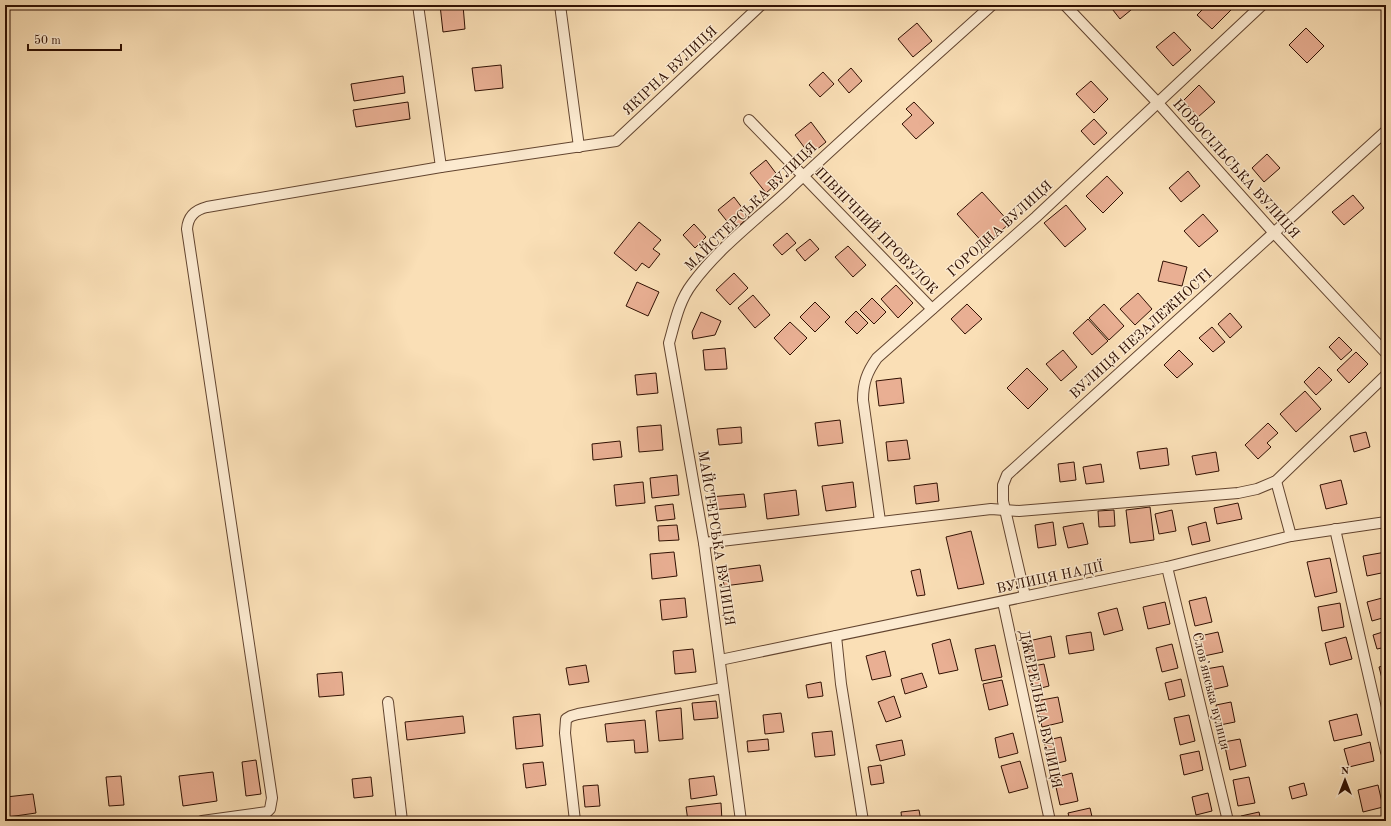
<svg xmlns="http://www.w3.org/2000/svg" width="1391" height="826" viewBox="0 0 1391 826" font-family="'Old Standard TT',serif">
	<style>
		.building { fill: #e9af93; stroke: #301002 }
		.lines { fill: none; stroke-linecap: round; stroke-linejoin: round }
		.minor-casing { stroke: #62442f; stroke-width: 12 }
		.minor { stroke: #fcead0; stroke-width: 10 }
		.labels { text-anchor: middle; dominant-baseline: central; stroke-width: 3; stroke-linejoin: round; paint-order: stroke }
		.street-label { font-size: 14px; fill: #301002; stroke: #fcead0 }
	</style>
	<rect width="100%" height="100%" fill="#fadfb6"/>
	<filter id="stains"><feTurbulence type="fractalNoise" baseFrequency=".005" numOctaves="4"/><feColorMatrix values="0 0 0 0 .2 0 0 0 0 .09 0 0 0 0 .02 0 0 0 .5 -.17"/></filter>
	<radialGradient id="worn" r=".72"><stop offset=".6" stop-color="#630" stop-opacity="0"/><stop offset="1" stop-color="#630" stop-opacity=".3"/></radialGradient>
	<g class="building">
		<path d="M 440,5 L 463,5 L 465,29 L 443,32 Z"/>
		<path d="M 1109,5 L 1137,5 L 1120,19 Z"/>
		<path d="M 1207,5 L 1236,5 L 1212,29 L 1197,15 Z"/>
		<path d="M 917,23 L 932,41 L 913,57 L 898,39 Z"/>
		<path d="M 1306,28 L 1324,46 L 1307,63 L 1289,45 Z"/>
		<path d="M 1174,32 L 1191,50 L 1173,66 L 1156,47 Z"/>
		<path d="M 501,65 L 503,88 L 475,91 L 472,68 Z"/>
		<path d="M 851,68 L 862,81 L 849,93 L 838,80 Z"/>
		<path d="M 823,72 L 834,84 L 820,97 L 809,85 Z"/>
		<path d="M 403,76 L 405,93 L 354,101 L 351,84 Z"/>
		<path d="M 1091,81 L 1108,99 L 1094,113 L 1076,94 Z"/>
		<path d="M 1199,85 L 1215,102 L 1198,117 L 1183,101 Z"/>
		<path d="M 408,102 L 410,119 L 356,127 L 353,110 Z"/>
		<path d="M 914,102 L 934,123 L 916,139 L 902,124 L 912,115 L 906,109 Z"/>
		<path d="M 1094,119 L 1107,133 L 1094,145 L 1081,131 Z"/>
		<path d="M 811,122 L 826,142 L 810,155 L 795,135 Z"/>
		<path d="M 1267,154 L 1280,168 L 1264,182 L 1252,168 Z"/>
		<path d="M 766,160 L 781,180 L 766,193 L 750,173 Z"/>
		<path d="M 1188,171 L 1200,186 L 1181,202 L 1169,188 Z"/>
		<path d="M 1107,176 L 1123,193 L 1103,213 L 1086,196 Z"/>
		<path d="M 982,192 L 1010,223 L 985,245 L 957,214 Z"/>
		<path d="M 1353,195 L 1364,208 L 1344,225 L 1332,212 Z"/>
		<path d="M 734,197 L 749,217 L 734,230 L 718,210 Z"/>
		<path d="M 1066,205 L 1086,229 L 1065,247 L 1044,223 Z"/>
		<path d="M 1203,214 L 1218,231 L 1199,247 L 1184,231 Z"/>
		<path d="M 639,222 L 661,240 L 653,249 L 660,254 L 649,268 L 642,263 L 636,271 L 614,253 Z"/>
		<path d="M 694,224 L 706,237 L 695,248 L 683,235 Z"/>
		<path d="M 787,233 L 796,243 L 782,255 L 773,245 Z"/>
		<path d="M 810,239 L 819,249 L 805,261 L 796,250 Z"/>
		<path d="M 848,246 L 866,265 L 853,277 L 835,257 Z"/>
		<path d="M 1163,261 L 1187,267 L 1182,286 L 1158,281 Z"/>
		<path d="M 734,273 L 748,288 L 730,305 L 716,290 Z"/>
		<path d="M 637,282 L 659,292 L 648,316 L 626,306 Z"/>
		<path d="M 896,285 L 913,303 L 898,318 L 881,299 Z"/>
		<path d="M 1138,293 L 1152,309 L 1135,325 L 1120,309 Z"/>
		<path d="M 753,295 L 770,315 L 755,328 L 738,308 Z"/>
		<path d="M 872,298 L 886,312 L 874,324 L 860,310 Z"/>
		<path d="M 815,302 L 830,317 L 815,332 L 800,317 Z"/>
		<path d="M 967,304 L 982,319 L 965,334 L 951,319 Z"/>
		<path d="M 1104,304 L 1124,326 L 1109,340 L 1089,318 Z"/>
		<path d="M 856,311 L 868,323 L 857,334 L 845,322 Z"/>
		<path d="M 701,312 L 721,321 L 715,335 L 693,339 L 692,332 Z"/>
		<path d="M 1230,313 L 1242,327 L 1230,338 L 1218,324 Z"/>
		<path d="M 1088,319 L 1108,341 L 1092,355 L 1073,333 Z"/>
		<path d="M 790,322 L 807,338 L 790,355 L 774,338 Z"/>
		<path d="M 1212,327 L 1225,342 L 1213,352 L 1199,338 Z"/>
		<path d="M 1339,337 L 1352,350 L 1341,360 L 1329,347 Z"/>
		<path d="M 725,348 L 727,369 L 705,370 L 703,350 Z"/>
		<path d="M 1063,350 L 1077,367 L 1061,381 L 1046,364 Z"/>
		<path d="M 1179,350 L 1193,364 L 1177,378 L 1164,365 Z"/>
		<path d="M 1356,352 L 1368,364 L 1349,383 L 1337,370 Z"/>
		<path d="M 1319,367 L 1332,380 L 1316,395 L 1304,382 Z"/>
		<path d="M 1027,368 L 1048,389 L 1028,409 L 1007,388 Z"/>
		<path d="M 656,373 L 658,393 L 637,395 L 635,375 Z"/>
		<path d="M 901,378 L 904,403 L 879,406 L 876,381 Z"/>
		<path d="M 1305,391 L 1321,409 L 1296,432 L 1280,414 Z"/>
		<path d="M 840,420 L 843,443 L 818,446 L 815,423 Z"/>
		<path d="M 1268,423 L 1278,433 L 1267,443 L 1271,447 L 1258,459 L 1245,445 Z"/>
		<path d="M 661,425 L 663,450 L 639,452 L 637,427 Z"/>
		<path d="M 741,427 L 742,443 L 719,445 L 717,429 Z"/>
		<path d="M 1366,432 L 1370,447 L 1354,452 L 1350,436 Z"/>
		<path d="M 907,440 L 910,459 L 888,461 L 886,442 Z"/>
		<path d="M 620,441 L 622,457 L 593,460 L 592,444 Z"/>
		<path d="M 1167,448 L 1169,465 L 1140,469 L 1137,452 Z"/>
		<path d="M 1216,452 L 1219,471 L 1196,475 L 1192,456 Z"/>
		<path d="M 1074,462 L 1076,480 L 1060,482 L 1058,464 Z"/>
		<path d="M 1101,464 L 1104,482 L 1086,484 L 1083,467 Z"/>
		<path d="M 677,475 L 679,495 L 652,498 L 650,478 Z"/>
		<path d="M 1341,480 L 1347,504 L 1326,509 L 1320,485 Z"/>
		<path d="M 643,482 L 645,503 L 616,506 L 614,485 Z"/>
		<path d="M 853,482 L 856,507 L 826,511 L 822,486 Z"/>
		<path d="M 937,483 L 939,501 L 916,504 L 914,486 Z"/>
		<path d="M 796,490 L 799,515 L 767,519 L 764,494 Z"/>
		<path d="M 744,494 L 746,507 L 711,510 L 710,497 Z"/>
		<path d="M 1238,503 L 1242,519 L 1217,524 L 1214,508 Z"/>
		<path d="M 673,504 L 675,519 L 657,521 L 655,506 Z"/>
		<path d="M 1150,507 L 1154,540 L 1130,543 L 1126,510 Z"/>
		<path d="M 1114,510 L 1115,526 L 1099,527 L 1098,511 Z"/>
		<path d="M 1172,510 L 1176,531 L 1159,534 L 1155,514 Z"/>
		<path d="M 1053,522 L 1056,545 L 1038,548 L 1035,525 Z"/>
		<path d="M 1206,522 L 1210,541 L 1192,545 L 1188,527 Z"/>
		<path d="M 1083,523 L 1088,544 L 1068,548 L 1063,527 Z"/>
		<path d="M 677,525 L 679,540 L 659,541 L 658,526 Z"/>
		<path d="M 971,531 L 984,584 L 958,589 L 946,537 Z"/>
		<path d="M 674,552 L 677,576 L 652,579 L 650,554 Z"/>
		<path d="M 1386,552 L 1386,572 L 1367,576 L 1363,556 Z"/>
		<path d="M 1330,558 L 1337,592 L 1315,597 L 1307,562 Z"/>
		<path d="M 760,565 L 763,581 L 724,586 L 722,570 Z"/>
		<path d="M 920,569 L 925,595 L 917,596 L 911,571 Z"/>
		<path d="M 1206,597 L 1212,622 L 1195,626 L 1189,601 Z"/>
		<path d="M 1386,597 L 1386,617 L 1372,621 L 1367,602 Z"/>
		<path d="M 685,598 L 687,617 L 662,620 L 660,600 Z"/>
		<path d="M 1165,602 L 1170,624 L 1148,629 L 1143,607 Z"/>
		<path d="M 1340,603 L 1344,627 L 1322,631 L 1318,607 Z"/>
		<path d="M 1117,608 L 1123,630 L 1104,635 L 1098,613 Z"/>
		<path d="M 1386,631 L 1386,647 L 1377,649 L 1373,635 Z"/>
		<path d="M 1091,632 L 1094,650 L 1069,654 L 1066,636 Z"/>
		<path d="M 1218,632 L 1223,652 L 1204,656 L 1200,636 Z"/>
		<path d="M 1051,636 L 1055,657 L 1028,662 L 1024,642 Z"/>
		<path d="M 1346,637 L 1352,659 L 1330,665 L 1325,643 Z"/>
		<path d="M 950,639 L 958,670 L 939,674 L 932,644 Z"/>
		<path d="M 1172,644 L 1178,668 L 1162,672 L 1156,648 Z"/>
		<path d="M 995,645 L 1002,677 L 982,681 L 975,649 Z"/>
		<path d="M 693,649 L 696,672 L 675,674 L 673,651 Z"/>
		<path d="M 885,651 L 891,676 L 872,680 L 866,656 Z"/>
		<path d="M 1044,664 L 1049,686 L 1033,690 L 1028,667 Z"/>
		<path d="M 586,665 L 589,682 L 569,685 L 566,668 Z"/>
		<path d="M 1386,665 L 1386,690 L 1385,690 L 1379,667 Z"/>
		<path d="M 1223,666 L 1228,686 L 1211,690 L 1206,669 Z"/>
		<path d="M 342,672 L 344,695 L 319,697 L 317,674 Z"/>
		<path d="M 922,673 L 927,687 L 905,694 L 901,679 Z"/>
		<path d="M 1181,679 L 1185,696 L 1169,700 L 1165,683 Z"/>
		<path d="M 1002,680 L 1008,705 L 989,710 L 983,684 Z"/>
		<path d="M 821,682 L 823,696 L 808,698 L 806,685 Z"/>
		<path d="M 894,696 L 901,717 L 886,722 L 878,702 Z"/>
		<path d="M 1058,697 L 1063,722 L 1042,727 L 1036,701 Z"/>
		<path d="M 716,701 L 718,718 L 694,720 L 692,703 Z"/>
		<path d="M 1231,702 L 1235,722 L 1220,725 L 1216,705 Z"/>
		<path d="M 681,708 L 683,739 L 659,741 L 656,711 Z"/>
		<path d="M 781,713 L 784,732 L 765,734 L 763,715 Z"/>
		<path d="M 540,714 L 543,746 L 516,749 L 513,717 Z"/>
		<path d="M 1357,714 L 1362,735 L 1334,741 L 1329,721 Z"/>
		<path d="M 1189,715 L 1195,741 L 1180,745 L 1174,718 Z"/>
		<path d="M 463,716 L 465,733 L 407,740 L 405,722 Z"/>
		<path d="M 645,720 L 648,752 L 635,753 L 634,740 L 607,742 L 605,724 Z"/>
		<path d="M 832,731 L 835,755 L 815,757 L 812,733 Z"/>
		<path d="M 1013,733 L 1018,753 L 999,758 L 995,738 Z"/>
		<path d="M 1061,737 L 1066,761 L 1050,765 L 1044,741 Z"/>
		<path d="M 768,739 L 769,750 L 748,752 L 747,741 Z"/>
		<path d="M 1240,739 L 1246,766 L 1230,770 L 1224,742 Z"/>
		<path d="M 902,740 L 905,755 L 880,761 L 876,745 Z"/>
		<path d="M 1370,742 L 1374,761 L 1349,767 L 1344,749 Z"/>
		<path d="M 1199,751 L 1203,770 L 1184,775 L 1180,755 Z"/>
		<path d="M 256,760 L 261,794 L 246,796 L 242,762 Z"/>
		<path d="M 1020,761 L 1028,788 L 1009,793 L 1001,766 Z"/>
		<path d="M 543,762 L 546,785 L 526,788 L 523,764 Z"/>
		<path d="M 881,765 L 884,783 L 871,785 L 868,767 Z"/>
		<path d="M 213,772 L 217,801 L 183,806 L 179,776 Z"/>
		<path d="M 1072,773 L 1078,801 L 1060,805 L 1054,778 Z"/>
		<path d="M 121,776 L 124,805 L 109,806 L 106,777 Z"/>
		<path d="M 714,776 L 717,795 L 691,799 L 689,779 Z"/>
		<path d="M 371,777 L 373,796 L 354,798 L 352,779 Z"/>
		<path d="M 1249,777 L 1255,803 L 1238,806 L 1233,780 Z"/>
		<path d="M 1304,783 L 1307,795 L 1292,799 L 1289,787 Z"/>
		<path d="M 598,785 L 600,806 L 585,807 L 583,786 Z"/>
		<path d="M 1378,785 L 1383,807 L 1363,812 L 1358,790 Z"/>
		<path d="M 1208,793 L 1212,811 L 1196,815 L 1192,797 Z"/>
		<path d="M 33,794 L 36,813 L 8,817 L 6,797 Z"/>
		<path d="M 721,803 L 722,821 L 688,821 L 686,807 Z"/>
		<path d="M 1090,808 L 1093,821 L 1070,821 L 1068,813 Z"/>
		<path d="M 919,810 L 921,821 L 902,821 L 901,812 Z"/>
		<path d="M 1259,812 L 1261,821 L 1242,821 L 1241,816 Z"/>
		<path d="M 547,818 L 547,821 L 529,821 Z"/>
	</g>
	<g class="lines">
		<defs>
			<g id="minor">
				<path d="M 418,5 L 441,167"/>
				<path d="M 560,5 L 579,147"/>
				<path d="M 1065,5 L 1157,102 L 1274,233 L 1386,353"/>
				<path d="M 749,120 L 932,309"/>
				<path d="M 1276,481 L 1291,536"/>
				<path d="M 880,521 L 863,400 C 863,383 867,372 877,358 L 1036,217 L 1262,5"/>
				<path d="M 1335,529 L 1386,752"/>
				<path d="M 704,543 L 991,509 L 1019,511 L 1238,493 L 1257,489 L 1276,481 L 1386,375"/>
				<path d="M 1167,567 L 1228,821"/>
				<path d="M 1025,596 L 1003,501 L 1003,485 L 1007,475 L 1386,131"/>
				<path d="M 1003,602 L 1050,821"/>
				<path d="M 836,636 L 841,684 L 863,821"/>
				<path d="M 720,660 L 1167,567 L 1291,536 L 1386,522"/>
				<path d="M 388,702 L 402,821"/>
				<path d="M 202,821 L 267,812 L 270,809 L 272,798 L 187,229 C 188,216 195,210 207,207 L 441,167 L 616,141 L 761,5"/>
				<path d="M 575,821 L 565,733 L 566,719 L 571,716 L 578,714 L 723,688"/>
				<path d="M 741,821 L 704,543 L 669,343 C 675,322 679,301 692,284 C 717,250 752,223 783,195 C 852,130 922,68 992,5"/>
			</g>
		</defs>
		<use href="#minor" class="minor-casing"/>
		<use href="#minor" class="minor"/>
	</g>
	<g class="labels">
		<g class="street-label">
			<text transform="translate(670 71) rotate(-43)">ЯКІРНА ВУЛИЦЯ</text>
			<text transform="translate(1236 169) rotate(48)">НОВОСІЛЬСЬКА ВУЛИЦЯ</text>
			<text transform="translate(751 207) rotate(-44)">МАЙСТЕРСЬКА ВУЛИЦЯ</text>
			<text transform="translate(1000 229) rotate(-42)">ГОРОДНА ВУЛИЦЯ</text>
			<text transform="translate(876 231) rotate(46)">ПІВНІЧНИЙ ПРОВУЛОК</text>
			<text transform="translate(1141 334) rotate(-42)">ВУЛИЦЯ НЕЗАЛЕЖНОСТІ</text>
			<text transform="translate(716 538) rotate(81)">МАЙСТЕРСЬКА ВУЛИЦЯ</text>
			<text transform="translate(1050 578) rotate(-12)">ВУЛИЦЯ НАДІЇ</text>
			<text transform="translate(1211 691) rotate(76)">Словʼянська вулиця</text>
			<text transform="translate(1040 709) rotate(78)">ДЖЕРЕЛЬНА ВУЛИЦЯ</text>
		</g>
	</g>
	<rect width="1391" height="826" fill="none" stroke="#fadfb6" stroke-width="20"/>
	<rect x="6" y="6" width="1379" height="814" fill="none" stroke="#301002" stroke-width="2"/>
	<rect x="10" y="10" width="1371" height="806" fill="none" stroke="#301002"/>
	<g transform="translate(1345 780)" stroke="#fcead0" stroke-width="3" paint-order="stroke">
	<path d="M0-3L7 15L0 10L-7 15Z" fill="#301002"/>
	<text y="-6" font-size="11" font-weight="bold" text-anchor="middle" fill="#301002">N</text>
	</g>
	<path d="M28 44v6h93v-6" fill="none" stroke="#301002" stroke-width="2"/>
	<text x="34" y="44" font-size="12" fill="#301002" stroke="#fcead0" stroke-width="3" paint-order="stroke">50 m</text>
	<rect width="100%" height="100%" filter="url(#stains)"/>
	<rect width="100%" height="100%" fill="url(#worn)"/>
</svg>
